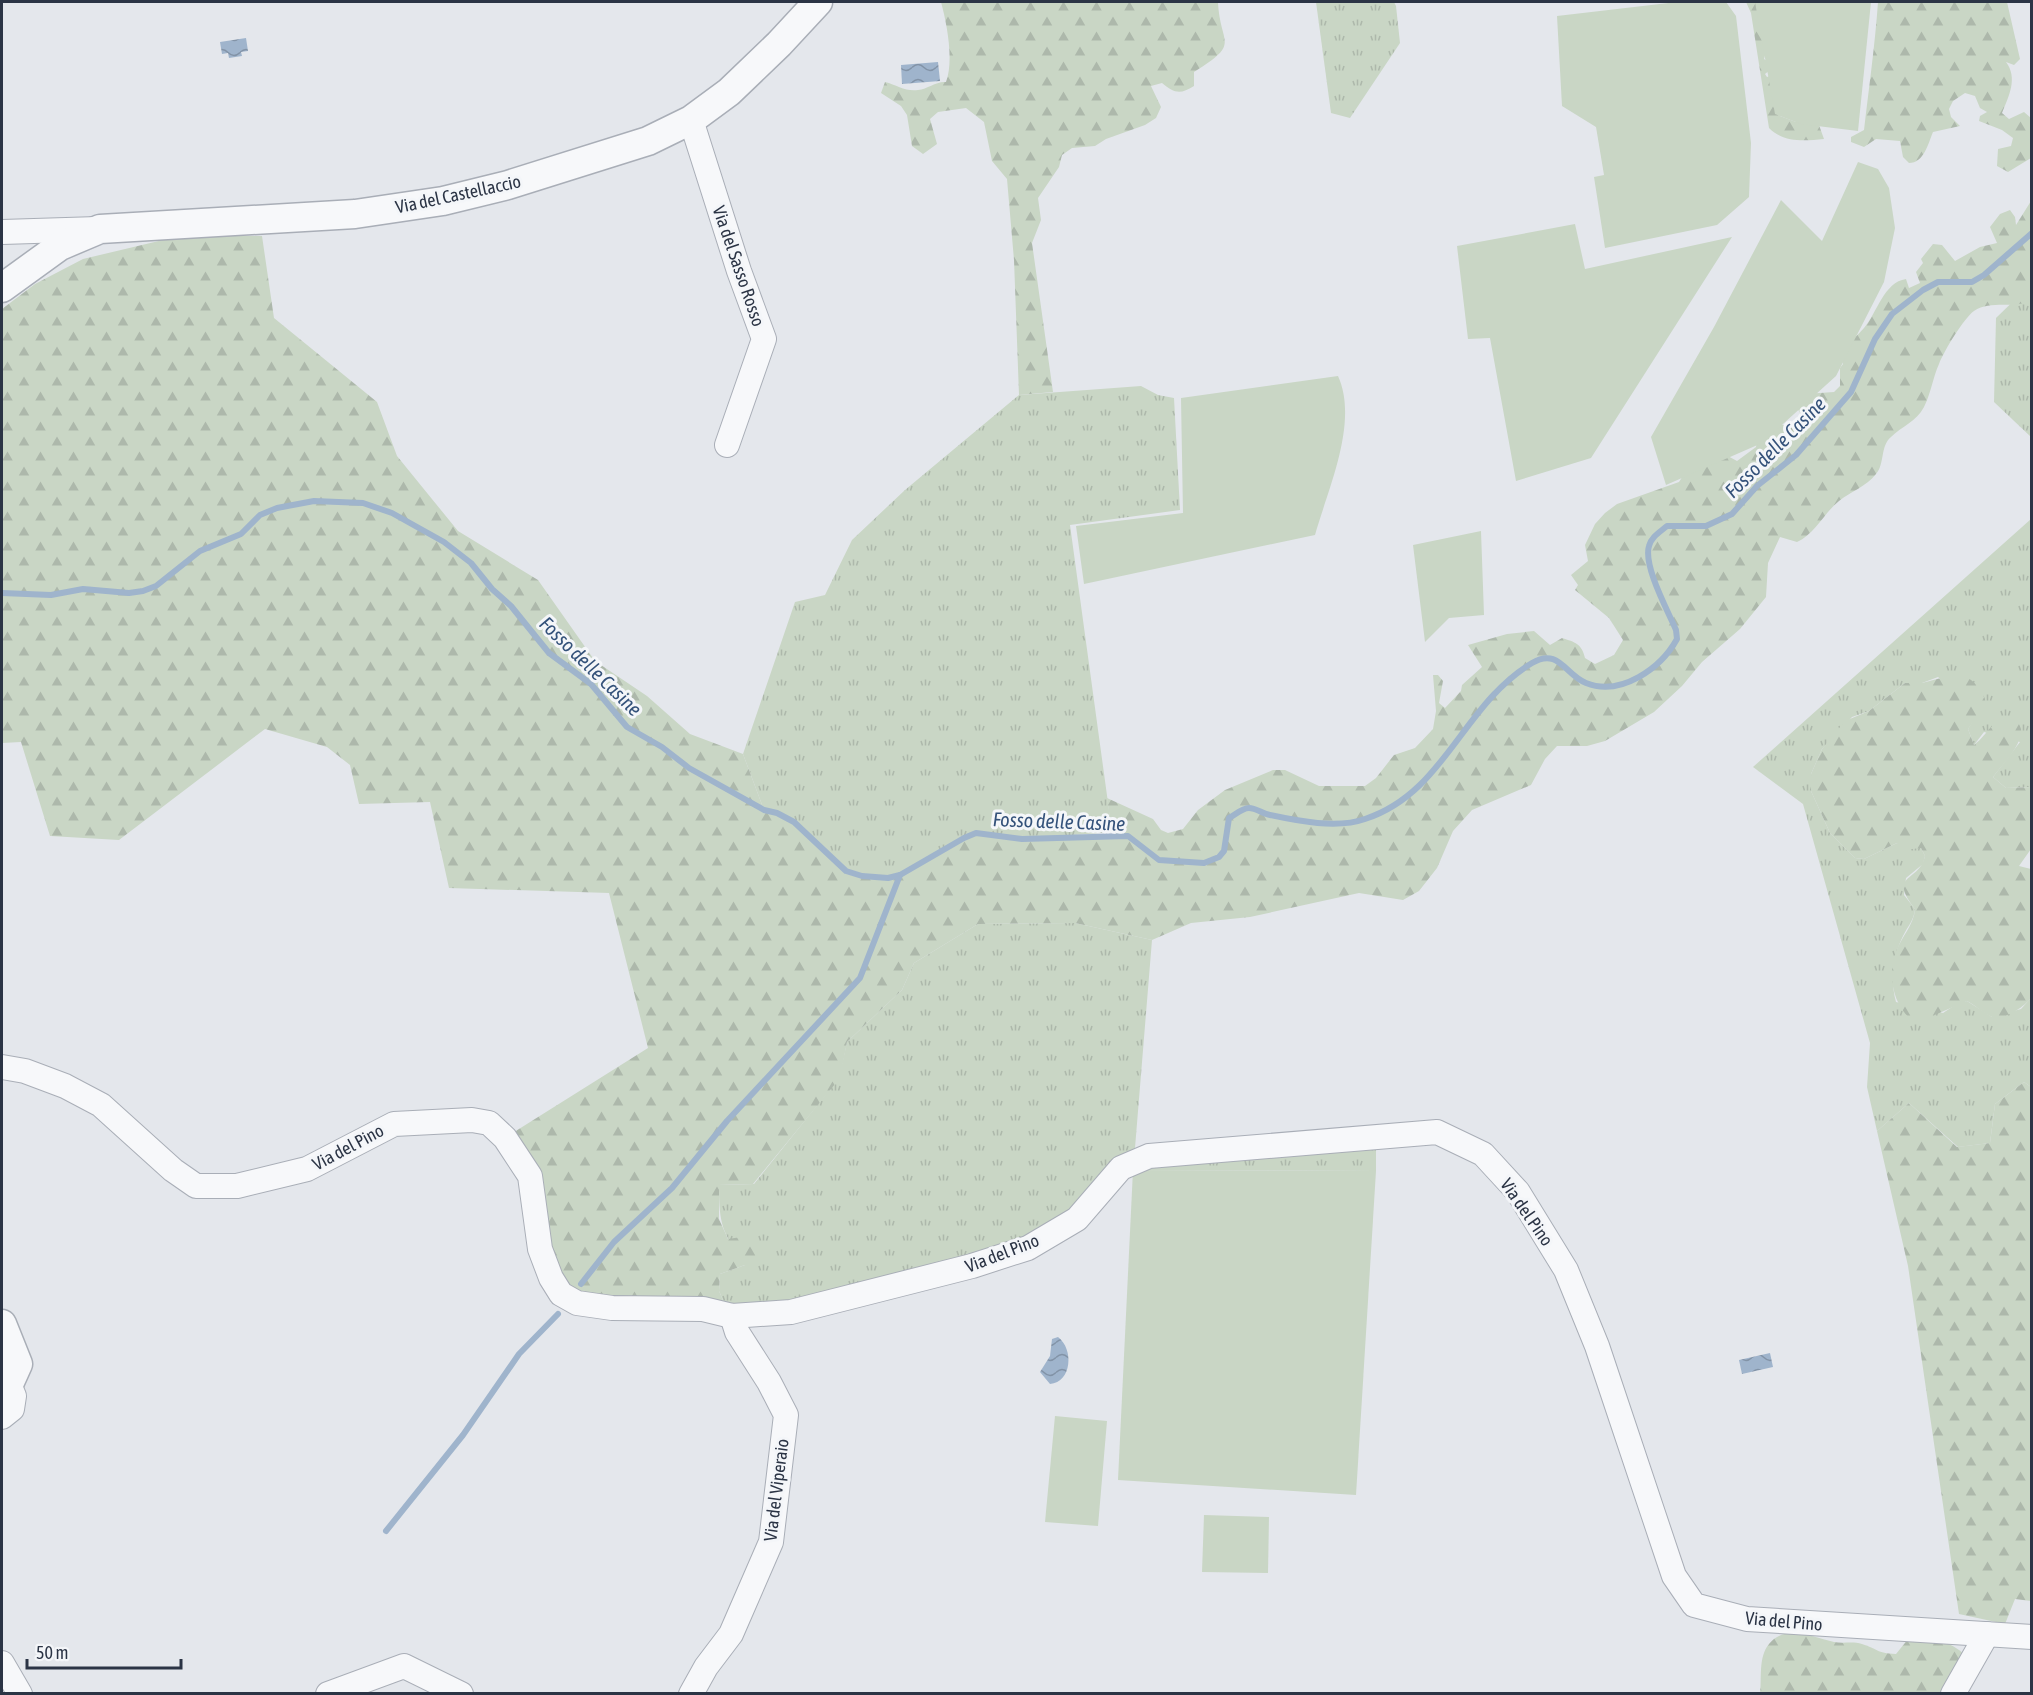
<svg xmlns="http://www.w3.org/2000/svg" width="2033" height="1695" viewBox="0 0 2033 1695" font-family="'Asap Condensed',sans-serif">
	<style>
		.grass { fill: url(#grass-tufts) }
		.forest { fill: url(#forest-firs) }
		.garden { fill: #c9d6c5 }
		.water { fill: url(#water-waves) }
		.lines { fill: none; stroke-linecap: round; stroke-linejoin: round }
		.stream { stroke: #9fb4cc; stroke-width: 6 }
		.minor-casing { stroke: #a9aeb7; stroke-width: 26 }
		.tertiary-casing { stroke: #a9aeb7; stroke-width: 31 }
		.minor { stroke: #f7f8fa; stroke-width: 24 }
		.tertiary { stroke: #f7f8fa; stroke-width: 28 }
		.labels { text-anchor: middle; dominant-baseline: central; stroke-width: 6; stroke-linejoin: round; paint-order: stroke }
		.street-label { font-size: 18px; fill: #2b3445; stroke: #f4f6f9 }
		.water-label { font-size: 20px; font-style: italic; fill: #34527a; stroke: #f4f6f9 }
	</style>
	<defs>
		<pattern id="grass-tufts" width="24" height="20" patternUnits="userSpaceOnUse" patternTransform="scale(1.5)"><rect width="24" height="20" fill="#c9d6c5"/><path d="M3 7l-1-3M5 7V3M7 7l1-3M15 17l-1-3M17 17v-4M19 17l1-3" fill="none" stroke="#adb8ab"/></pattern>
		<pattern id="forest-firs" width="22" height="20" patternUnits="userSpaceOnUse" patternTransform="scale(1.5)"><rect width="22" height="20" fill="#c9d6c5"/><path d="M5 1l3.5 6h-7zM16 11l3.5 6h-7z" fill="#adb8ab"/></pattern>
		<pattern id="water-waves" width="16" height="10" patternUnits="userSpaceOnUse" patternTransform="scale(1.5)"><rect width="16" height="10" fill="#9fb4cc"/><path d="M0 5q4-4 8 0t8 0" fill="none" stroke="#8293a7"/></pattern>
	</defs>
	<rect width="100%" height="100%" fill="#e4e7ec"/>
	<g class="grass">
		<path d="M 1316,2 L 1394,2 L 1396,6 L 1400,43 L 1350,118 L 1331,113 Z"/>
		<path d="M 2031,284 L 2031,437 L 1994,402 L 1996,318 Z"/>
		<path d="M 1141,386 L 1158,395 L 1174,398 L 1180,510 L 1070,525 L 1112,832 L 1022,839 L 976,833 L 964,838 L 900,875 L 862,876 L 846,871 L 794,822 L 777,813 L 764,810 L 743,754 L 795,602 L 825,595 L 852,540 L 905,490 L 1019,395 Z"/>
		<path d="M 2031,519 L 2031,787 L 2006,788 L 1993,777 L 2020,742 L 1984,732 L 1974,745 L 1968,729 L 1979,711 L 1938,677 L 1922,683 L 1905,683 L 1869,711 L 1852,717 L 1822,749 L 1811,774 L 1811,791 L 1830,833 L 1855,858 L 1864,859 L 1897,843 L 1921,848 L 1925,856 L 1923,864 L 1906,878 L 1904,895 L 1915,909 C 1914,920 1908,926 1903,936 C 1893,956 1890,980 1896,1002 L 1943,1013 L 1958,1003 L 1967,1001 L 1992,1017 L 2021,1009 L 2031,998 L 2031,1087 L 2024,1082 L 1995,1104 L 1990,1143 L 1958,1147 L 1909,1103 L 1877,1131 L 1867,1087 L 1870,1043 L 1803,804 L 1753,767 Z"/>
		<path d="M 1075,923 L 1152,940 L 1135,1148 L 1116,1161 L 1085,1201 L 1029,1237 L 788,1306 L 725,1305 L 719,1291 L 720,1274 L 745,1265 C 722,1231 719,1226 719,1185 L 754,1184 L 839,1078 L 847,1042 L 902,990 L 914,963 L 978,924 Z"/>
		<path d="M 1376,1149 L 1376,1171 L 1133,1170 L 1145,1163 Z"/>
	</g>
	<g class="forest">
		<path d="M 941,2 L 1218,2 C 1220,46 1242,42 1194,72 L 1194,86 C 1180,95 1174,93 1162,83 L 1151,86 L 1161,107 L 1156,118 L 1145,125 L 1106,139 L 1095,146 L 1072,148 L 1062,155 L 1059,167 L 1038,198 L 1041,220 L 1032,243 L 1053,392 L 1019,395 L 1014,260 L 1007,179 L 992,161 L 984,122 L 966,108 L 938,112 L 930,119 L 937,144 L 923,154 L 912,146 L 907,115 L 901,106 L 881,93 L 885,82 C 897,85 906,92 918,90 C 928,89 936,81 946,82 C 954,61 947,24 941,2 Z"/>
		<path d="M 1746,2 L 1760,2 L 1768,45 L 1764,59 L 1775,66 L 1765,74 L 1767,77 L 1776,74 L 1775,105 L 1780,116 L 1796,122 L 1815,114 L 1824,139 C 1804,141 1784,143 1769,128 L 1751,13 Z"/>
		<path d="M 1878,2 L 2007,2 L 2020,59 L 2014,65 L 2006,62 C 2018,78 2009,96 2002,113 L 2009,119 L 2024,112 L 2031,118 L 2031,158 L 2008,172 L 1997,166 L 1998,149 L 2011,146 L 2013,138 L 2002,130 L 1979,121 L 1980,116 L 1987,112 L 1980,108 L 1975,96 L 1965,93 L 1953,101 L 1949,109 L 1951,117 L 1960,126 L 1933,132 C 1928,144 1924,163 1909,163 L 1903,157 L 1900,141 L 1876,139 L 1864,147 L 1851,142 L 1851,137 L 1864,130 C 1869,87 1875,45 1878,2 Z"/>
		<path d="M 2031,201 L 2031,300 C 2015,310 1991,299 1974,311 C 1964,318 1944,351 1939,364 C 1933,377 1931,393 1924,407 C 1916,422 1902,426 1891,437 C 1880,446 1885,464 1876,474 C 1866,487 1851,491 1839,501 C 1824,513 1815,534 1797,542 L 1780,537 L 1768,563 L 1766,597 L 1740,629 L 1702,662 L 1682,686 L 1654,712 L 1605,741 L 1587,746 L 1557,746 L 1545,759 L 1531,785 L 1472,810 L 1453,831 L 1437,868 L 1419,891 L 1403,900 L 1359,893 L 1250,917 L 1191,923 L 1152,940 L 1075,923 L 978,924 L 914,963 L 902,990 L 847,1042 L 840,1078 L 753,1184 L 719,1185 L 719,1219 L 728,1239 L 748,1236 L 764,1254 L 745,1265 L 720,1274 L 719,1291 L 725,1305 L 585,1300 L 560,1277 L 511,1134 L 648,1048 L 609,893 L 449,888 L 430,802 L 359,804 L 350,765 L 327,747 L 265,729 L 119,840 L 50,836 L 21,742 L 2,743 L 2,309 L 35,284 L 83,259 L 184,235 L 262,236 L 274,318 L 377,402 L 397,456 L 458,531 L 538,580 L 595,661 L 647,696 L 690,734 L 743,754 L 764,810 C 801,818 816,849 845,870 C 859,880 884,878 900,875 L 964,838 L 976,833 L 1022,839 L 1125,837 L 1112,832 L 1107,798 L 1153,819 L 1161,830 L 1168,833 L 1183,829 L 1198,810 L 1225,790 L 1273,770 L 1285,770 L 1319,786 L 1365,786 L 1376,778 L 1394,755 L 1415,748 L 1433,729 L 1436,711 L 1433,675 L 1438,675 L 1443,681 L 1439,703 L 1445,708 L 1461,691 L 1462,685 L 1482,667 L 1468,645 L 1507,634 L 1534,631 L 1550,645 L 1562,638 C 1575,642 1582,644 1585,658 L 1595,664 L 1614,655 L 1623,640 L 1609,618 L 1575,590 L 1578,585 L 1571,575 L 1588,561 L 1585,545 L 1595,524 L 1605,513 L 1617,504 L 1679,482 L 1689,466 L 1726,455 L 1737,461 L 1756,447 L 1758,434 L 1776,420 L 1783,425 L 1795,424 L 1802,416 L 1797,408 L 1805,394 L 1834,392 L 1840,386 L 1840,368 L 1843,364 L 1840,351 C 1848,344 1857,336 1864,328 C 1877,313 1884,282 1906,279 L 1909,288 L 1920,283 L 1916,272 L 1923,263 L 1921,259 L 1933,244 L 1942,245 L 1955,261 L 1980,247 L 1997,243 L 1990,227 L 2000,214 L 2010,210 L 2015,217 L 2016,225 Z"/>
		<path d="M 1956,674 C 1972,677 1983,688 1986,704 L 1968,729 L 1974,745 C 1991,732 1988,720 2015,719 C 2033,736 2004,762 1993,777 L 2006,788 L 2031,787 L 2031,849 L 2019,866 L 2031,869 L 2031,998 C 2024,1007 2005,1020 1992,1017 C 1984,1014 1975,1005 1967,1001 L 1916,1023 C 1893,1008 1887,977 1896,952 C 1901,937 1914,925 1915,909 C 1887,873 1919,883 1925,856 L 1921,848 L 1903,850 L 1897,843 L 1864,859 L 1855,858 L 1830,833 L 1811,791 L 1811,774 L 1822,749 L 1845,721 L 1869,711 L 1905,683 L 1922,683 Z"/>
		<path d="M 2024,1082 L 2031,1087 L 2031,1601 L 2015,1599 L 2005,1624 L 1959,1614 L 1908,1266 L 1877,1131 L 1909,1103 L 1957,1147 L 1990,1143 L 1995,1104 Z"/>
		<path d="M 1913,1633 C 1932,1637 1951,1641 1966,1656 L 1951,1693 L 1760,1694 C 1762,1679 1758,1657 1769,1644 C 1786,1623 1814,1638 1834,1642 C 1843,1644 1853,1641 1862,1644 C 1878,1649 1876,1653 1896,1654 Z"/>
	</g>
	<g class="garden">
		<path d="M 1677,2 L 1726,2 L 1736,16 L 1751,143 L 1749,197 L 1717,225 L 1605,248 L 1594,177 L 1604,175 L 1596,127 L 1562,106 L 1557,16 Z"/>
		<path d="M 1755,2 L 1871,2 L 1858,131 L 1801,124 L 1775,114 Z"/>
		<path d="M 1858,162 L 1878,169 L 1889,188 L 1895,228 L 1884,282 L 1836,376 L 1762,443 L 1666,485 L 1651,437 L 1714,327 L 1781,200 L 1822,241 Z"/>
		<path d="M 1575,224 L 1585,269 L 1732,237 L 1591,458 L 1516,481 L 1490,338 L 1468,339 L 1457,246 Z"/>
		<path d="M 1338,376 C 1359,422 1328,489 1315,535 L 1084,584 L 1076,526 L 1183,513 L 1181,398 Z"/>
		<path d="M 1481,531 L 1484,615 L 1449,618 L 1425,642 L 1413,545 Z"/>
		<path d="M 1133,1170 L 1376,1171 L 1356,1495 L 1118,1480 Z"/>
		<path d="M 1055,1416 L 1107,1421 L 1098,1526 L 1045,1522 Z"/>
		<path d="M 1204,1515 L 1269,1517 L 1268,1573 L 1202,1572 Z"/>
	</g>
	<g class="water">
		<path d="M 246,38 L 248,51 L 241,52 L 242,56 L 229,58 L 228,53 L 222,54 L 220,42 Z"/>
		<path d="M 938,62 L 940,81 L 902,84 L 901,65 Z"/>
		<path d="M 1058,1337 C 1074,1349 1072,1382 1050,1384 L 1040,1372 L 1050,1356 L 1052,1339 Z"/>
		<path d="M 1770,1353 L 1773,1367 L 1742,1374 L 1739,1360 Z"/>
	</g>
	<g class="lines">
		<g class="stream">
			<path d="M 2,593 L 51,595 L 83,589 L 129,593 L 143,591 L 156,586 L 200,551 L 241,534 L 260,515 L 277,508 L 314,501 L 363,503 L 392,513 L 444,542 L 471,563 L 492,589 L 511,606 L 549,653 L 591,684 L 627,727 L 662,747 L 689,768 L 764,810 L 777,813 L 794,822 L 846,871 L 862,876 L 888,878 L 900,875 L 964,838 L 976,833 L 1022,839 L 1128,836 L 1159,860 L 1204,863 L 1219,857 L 1224,851 L 1229,818 C 1235,815 1242,808 1249,808 C 1256,808 1263,814 1270,815 C 1298,821 1337,829 1365,819 C 1445,793 1462,705 1532,663 C 1559,647 1565,675 1586,683 C 1621,697 1661,668 1677,639 L 1676,630 C 1668,611 1643,566 1649,546 C 1651,537 1660,532 1667,526 L 1706,526 L 1732,514 L 1757,486 L 1796,455 L 1851,392 L 1875,339 L 1892,314 L 1923,290 L 1938,282 L 1972,282 L 1984,275 L 2032,233"/>
			<path d="M 581,1284 L 614,1242 L 672,1188 L 727,1121 L 860,978 L 900,875"/>
			<path d="M 386,1531 L 463,1435 L 519,1354 L 558,1314"/>
		</g>
		<defs>
			<g id="minor">
				<path d="M 691,120 L 739,271 L 764,339 L 727,445"/>
				<path d="M 2,232 L 98,229"/>
				<path d="M 2,1067 L 25,1071 L 65,1086 L 101,1105 L 173,1170 L 196,1186 L 237,1186 L 307,1169 L 394,1124 L 472,1120 L 489,1123 L 505,1138 L 530,1176 L 540,1249 L 551,1278 L 561,1294 L 577,1303 L 612,1308 L 703,1309 L 732,1316 L 791,1312 L 972,1266 L 1028,1248 L 1077,1219 L 1121,1168 L 1149,1156 L 1437,1132 L 1483,1154 L 1518,1192 L 1566,1270 L 1597,1346 L 1674,1576 L 1694,1605 L 1747,1619 L 2032,1637"/>
				<path d="M 2,1417 L 12,1409 L 14,1396 L 9,1384"/>
				<path d="M 2,1663 L 20,1694"/>
				<path d="M 328,1694 L 404,1666 L 461,1694"/>
				<path d="M 691,1694 L 706,1667 L 731,1634 L 771,1542 L 786,1415 L 769,1382 L 737,1332 L 732,1316"/>
				<path d="M 1953,1694 L 1987,1634"/>
			</g>
			<g id="tertiary">
				<path d="M 2,288 L 60,246 L 100,229 L 355,214 L 443,201 L 508,185 L 648,141 L 691,120 L 729,92 L 779,44 L 818,2"/>
				<path d="M 2,1324 L 18,1364 L 9,1384 L 2,1388"/>
			</g>
		</defs>
		<use href="#minor" class="minor-casing"/>
		<use href="#tertiary" class="tertiary-casing"/>
		<use href="#minor" class="minor"/>
		<use href="#tertiary" class="tertiary"/>
	</g>
	<g class="labels">
		<g class="street-label">
			<text transform="translate(458 194) rotate(-12)">Via del Castellaccio</text>
			<text transform="translate(739 266) rotate(71)">Via del Sasso Rosso</text>
			<text transform="translate(348 1147) rotate(-28)">Via del Pino</text>
			<text transform="translate(1527 1212) rotate(55)">Via del Pino</text>
			<text transform="translate(1002 1253) rotate(-21)">Via del Pino</text>
			<text transform="translate(776 1490) rotate(-83)">Via del Viperaio</text>
			<text transform="translate(1784 1621) rotate(5)">Via del Pino</text>
		</g>
		<g class="water-label">
			<text transform="translate(1775 447) rotate(-45)">Fosso delle Casine</text>
			<text transform="translate(591 666) rotate(44)">Fosso delle Casine</text>
			<text transform="translate(1059 821) rotate(2)">Fosso delle Casine</text>
		</g>
	</g>
	<rect width="2033" height="1695" fill="none" stroke="#2b3445" stroke-width="6"/>
	<path d="M27 1659v9h154v-9" fill="none" stroke="#2b3445" stroke-width="3"/>
	<text x="36" y="1659" font-size="18" fill="#2b3445" stroke="#f4f6f9" stroke-width="4.5" paint-order="stroke">50 m</text>
</svg>
